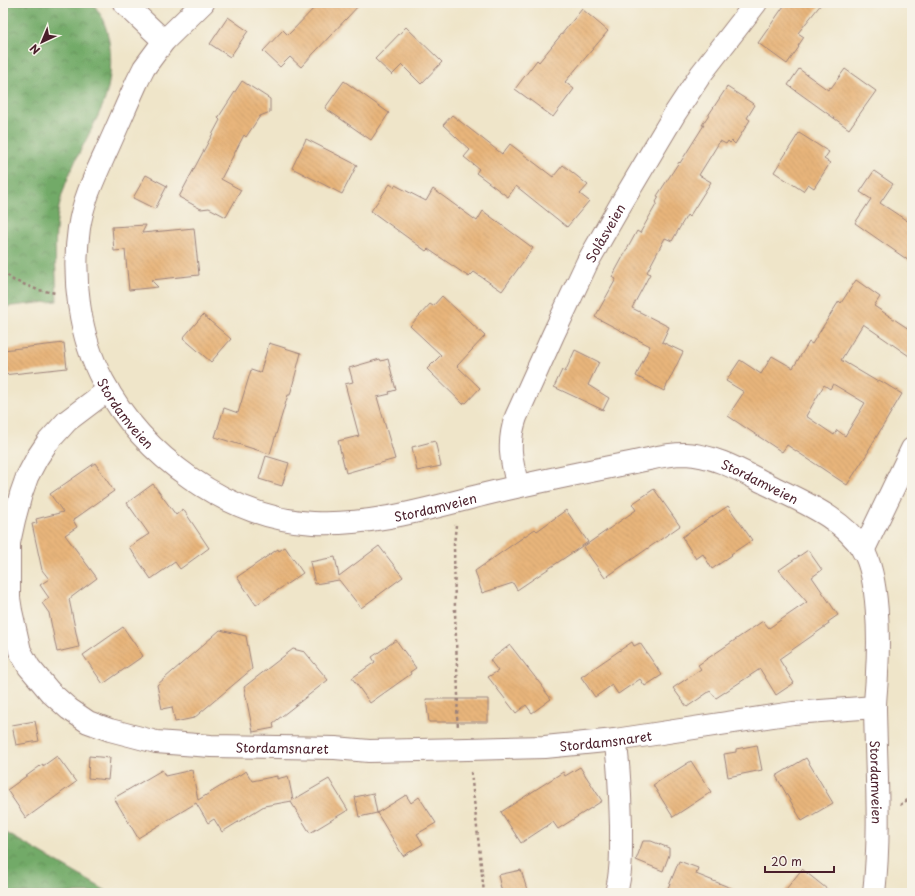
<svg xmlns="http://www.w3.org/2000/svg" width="915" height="896" viewBox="0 0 915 896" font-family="'Playpen Sans',sans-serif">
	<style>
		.forest { fill: url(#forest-crowns); stroke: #5e644a }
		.building { fill: url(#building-back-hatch); fill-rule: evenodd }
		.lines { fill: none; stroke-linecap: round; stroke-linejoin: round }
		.minor-casing { stroke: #9c827a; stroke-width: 24 }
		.path { stroke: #9c827a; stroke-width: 2.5; stroke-dasharray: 3 3; stroke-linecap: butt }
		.minor { stroke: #fff; stroke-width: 22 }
		.labels { text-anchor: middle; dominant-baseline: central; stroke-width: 3.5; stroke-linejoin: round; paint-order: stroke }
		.street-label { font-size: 13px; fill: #4a1f2b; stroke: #f7f3e8 }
	</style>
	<defs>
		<pattern id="forest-crowns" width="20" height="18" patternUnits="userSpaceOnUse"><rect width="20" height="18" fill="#72aa68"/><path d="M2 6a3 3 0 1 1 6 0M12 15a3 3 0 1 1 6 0" fill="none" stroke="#608a56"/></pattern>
		<pattern id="building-back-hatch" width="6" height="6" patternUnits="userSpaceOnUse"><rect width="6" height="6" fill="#e8b57c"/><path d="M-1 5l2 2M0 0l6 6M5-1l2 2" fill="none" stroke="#c89b6b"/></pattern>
	</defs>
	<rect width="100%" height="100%" fill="#f7f3e8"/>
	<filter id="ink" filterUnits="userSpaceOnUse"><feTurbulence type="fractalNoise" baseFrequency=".025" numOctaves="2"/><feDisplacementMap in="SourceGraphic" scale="8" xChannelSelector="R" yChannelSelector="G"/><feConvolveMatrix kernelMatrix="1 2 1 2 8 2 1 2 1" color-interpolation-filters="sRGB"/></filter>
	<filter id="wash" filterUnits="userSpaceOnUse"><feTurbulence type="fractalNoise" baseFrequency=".012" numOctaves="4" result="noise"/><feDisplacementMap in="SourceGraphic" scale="16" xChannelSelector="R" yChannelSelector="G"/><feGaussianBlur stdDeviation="0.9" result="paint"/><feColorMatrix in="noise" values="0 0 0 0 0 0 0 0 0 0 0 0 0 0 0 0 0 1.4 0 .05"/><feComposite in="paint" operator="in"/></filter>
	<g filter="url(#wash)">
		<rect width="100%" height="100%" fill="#efe5c9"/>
		<g class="forest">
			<path d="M 3,3 L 93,3 C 96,8 100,13 102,18 C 114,43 113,82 102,107 C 89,137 71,164 62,195 C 52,229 56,266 57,301 L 3,307 Z"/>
			<path d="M 3,831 L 110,893 L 3,893 Z"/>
		</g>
		<g id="blocks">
			<g class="building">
				<path d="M 319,3 L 361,3 L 301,67 L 290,57 L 280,67 L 263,51 L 283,30 L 288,35 Z"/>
				<path d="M 786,3 L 822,3 L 798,33 L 804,37 L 798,46 L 799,47 L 787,64 L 758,43 Z"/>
				<path d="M 582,9 L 608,31 L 565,82 L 574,89 L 553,117 L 515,89 L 537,60 L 539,62 Z"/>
				<path d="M 228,17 L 248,31 L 230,57 L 210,44 Z"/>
				<path d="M 406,27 L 442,62 L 421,84 L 402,65 L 392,75 L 375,59 Z"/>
				<path d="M 799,69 L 828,90 L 830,87 L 831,88 L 845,69 L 876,91 L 849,129 L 788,85 Z"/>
				<path d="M 242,81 L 270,99 L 270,112 L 260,116 L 246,137 L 244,135 L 221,179 L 241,190 L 226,217 L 209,208 L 201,209 L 179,197 L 220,120 L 218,118 Z"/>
				<path d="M 344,81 L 389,113 L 371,140 L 325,108 Z"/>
				<path d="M 727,87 L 755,105 L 747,118 L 750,120 L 735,144 L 732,141 L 730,143 L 728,141 L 726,144 L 720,141 L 699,175 L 711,182 L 689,217 L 687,215 L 672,241 L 665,238 L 647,272 L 650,274 L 632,308 L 669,327 L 662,342 L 683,352 L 664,391 L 636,376 L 650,346 L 595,317 L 616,279 L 612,277 L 637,231 L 640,233 L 657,203 L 656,202 L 659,197 L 657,196 L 679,162 L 680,163 L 704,125 L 702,125 Z"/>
				<path d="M 452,115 L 502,154 L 510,144 L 553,177 L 563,165 L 588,185 L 580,194 L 589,201 L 567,227 L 516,186 L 508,197 L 476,173 L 479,169 L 464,157 L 470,150 L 443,125 Z"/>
				<path d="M 799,133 L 829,152 L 824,159 L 830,163 L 814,188 L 808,184 L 803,191 L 774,172 Z"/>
				<path d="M 306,139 L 357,165 L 342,194 L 292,168 Z"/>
				<path d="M 874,171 L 893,184 L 880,203 L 912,224 L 912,263 L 855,223 L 871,199 L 860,192 Z"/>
				<path d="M 146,175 L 167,186 L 155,209 L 133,198 Z"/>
				<path d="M 390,184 L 394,187 L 395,185 L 426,201 L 433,189 L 477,221 L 483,211 L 533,248 L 502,291 L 474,272 L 469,277 L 428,249 L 426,251 L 371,211 Z"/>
				<path d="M 146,225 L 142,233 L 194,228 L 199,275 L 151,280 L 158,287 L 129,290 L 125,250 L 114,251 L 112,227 Z"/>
				<path d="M 856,280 L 880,297 L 874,306 L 912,331 L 912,358 L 863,324 L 841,360 L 878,382 L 879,380 L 902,394 L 868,451 L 869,451 L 847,485 L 787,445 L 782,452 L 728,416 L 744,392 L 726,381 L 740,360 L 761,374 L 772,356 L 793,368 L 809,342 L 812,344 L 839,301 L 841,303 ZM 833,384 L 865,403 L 845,436 L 837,430 L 834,435 L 806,416 L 824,385 L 830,389 Z"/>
				<path d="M 442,296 L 485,336 L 457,366 L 480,388 L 466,403 L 464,402 L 463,404 L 427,369 L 441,355 L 410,326 L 430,304 L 433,306 Z"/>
				<path d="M 203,315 L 231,339 L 211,362 L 183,338 Z"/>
				<path d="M 64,343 L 67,368 L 3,375 L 3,350 Z"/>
				<path d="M 269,343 L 301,353 L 290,395 L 288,395 L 270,454 L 215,437 L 224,408 L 238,413 L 251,370 L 260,373 Z"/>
				<path d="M 575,350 L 599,362 L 588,385 L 609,398 L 603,410 L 554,387 L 562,370 L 565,372 Z"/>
				<path d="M 380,359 L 381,361 L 388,359 L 396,390 L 389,392 L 390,394 L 377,397 L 395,459 L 346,473 L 338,441 L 359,436 L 345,384 L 353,382 L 349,368 Z"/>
				<path d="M 435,441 L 441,466 L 417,471 L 412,447 Z"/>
				<path d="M 266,456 L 289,463 L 282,486 L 259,479 Z"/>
				<path d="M 95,463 L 114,491 L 73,520 L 77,527 L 65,535 L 97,578 L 69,599 L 79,647 L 57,652 L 49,613 L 42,603 L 49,598 L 40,585 L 49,579 L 42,570 L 32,524 L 37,523 L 36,519 L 63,512 L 50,494 Z"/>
				<path d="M 153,484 L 176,515 L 183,509 L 209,548 L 180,569 L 175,562 L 151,579 L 129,547 L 149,534 L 127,503 Z"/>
				<path d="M 654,489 L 680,526 L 605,578 L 583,547 L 636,510 L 632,504 Z"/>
				<path d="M 728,506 L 752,540 L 731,554 L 732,555 L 712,569 L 703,554 L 696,559 L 682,537 Z"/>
				<path d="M 566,510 L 588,542 L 517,590 L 513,583 L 482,593 L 475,571 L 535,529 L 537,531 Z"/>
				<path d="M 379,546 L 403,577 L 361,608 L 339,580 L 315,584 L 310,562 L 335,557 L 339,576 Z"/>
				<path d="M 285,547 L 303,573 L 256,605 L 237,577 L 278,549 L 279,551 Z"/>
				<path d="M 808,550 L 822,570 L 812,577 L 838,615 L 828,622 L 829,624 L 779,659 L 794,683 L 776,695 L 760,669 L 716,698 L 710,691 L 687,707 L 673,688 L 701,669 L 698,665 L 763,621 L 769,628 L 807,602 L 779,570 Z"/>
				<path d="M 123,627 L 143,656 L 103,684 L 83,655 Z"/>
				<path d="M 220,630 L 246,636 L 252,669 L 194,718 L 175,722 L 172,707 L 162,709 L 157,685 Z"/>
				<path d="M 396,640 L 416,668 L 410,672 L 411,674 L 370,703 L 352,678 L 375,662 L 372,657 Z"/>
				<path d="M 632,642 L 634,646 L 640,643 L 662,675 L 645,686 L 640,679 L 618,694 L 612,685 L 595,697 L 581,677 Z"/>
				<path d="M 510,645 L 545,690 L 545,691 L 551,699 L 532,713 L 526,705 L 516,713 L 488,677 L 498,671 L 490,660 Z"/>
				<path d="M 293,649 L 305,652 L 328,680 L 273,723 L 274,728 L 253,732 L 244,687 Z"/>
				<path d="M 426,699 L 488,699 L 488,722 L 429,722 Z"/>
				<path d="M 35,721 L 39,741 L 16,745 L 12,725 Z"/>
				<path d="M 757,745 L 762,770 L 728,777 L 724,754 L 736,752 L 736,749 Z"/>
				<path d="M 57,756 L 76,782 L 26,818 L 7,790 L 43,764 L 43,766 Z"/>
				<path d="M 89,756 L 110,758 L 108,780 L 88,778 Z"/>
				<path d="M 806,758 L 833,803 L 802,821 L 776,776 Z"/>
				<path d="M 691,761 L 711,792 L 673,817 L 653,785 Z"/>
				<path d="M 580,767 L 602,801 L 558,829 L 553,822 L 521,843 L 501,812 L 563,772 L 565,776 Z"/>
				<path d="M 162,770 L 165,776 L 192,770 L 198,800 L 246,771 L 252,781 L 277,776 L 277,779 L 288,776 L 293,800 L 329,779 L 348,810 L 310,833 L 291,802 L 292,801 L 264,806 L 222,832 L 214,819 L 208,823 L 196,803 L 138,838 L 114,798 Z"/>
				<path d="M 373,793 L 377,813 L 406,795 L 411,803 L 419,797 L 436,823 L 417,834 L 423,844 L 403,856 L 377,813 L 359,817 L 355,797 Z"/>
				<path d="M 643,841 L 651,841 L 669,848 L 669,855 L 663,871 L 636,860 Z"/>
				<path d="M 679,861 L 698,868 L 696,874 L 741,892 L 741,893 L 666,893 Z"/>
				<path d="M 802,869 L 832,893 L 783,893 Z"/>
				<path d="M 521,870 L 528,893 L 502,893 L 498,875 Z"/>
			</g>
		</g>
	</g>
	<g filter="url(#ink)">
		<use href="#blocks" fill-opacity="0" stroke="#9c827a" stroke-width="1"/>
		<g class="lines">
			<defs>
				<g id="minor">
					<path d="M 124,3 L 164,41"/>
					<path id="s1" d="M 203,3 L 164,41 L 144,68 L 137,82 C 126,106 116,130 105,154 C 94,178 83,201 79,228 C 72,277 79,337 103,381 C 143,456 227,518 313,523 C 373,526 433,507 490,493 C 543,480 596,470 649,459 C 661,456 673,454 685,454 C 715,455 743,472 769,485 C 802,502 842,517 863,550 C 879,577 879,641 877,672 C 877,684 875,696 875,708 C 876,770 881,831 874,893"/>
					<path id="s2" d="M 108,390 L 67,421 L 47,443 L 37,458 L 27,477 L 21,494 L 14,520 L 9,543 L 9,598 L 11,611 L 20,651 L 29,667 L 50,692 L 69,709 L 88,722 L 110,730 L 156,742 L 211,746 L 335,748 L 369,751 L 468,749 L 545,747 L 615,740 L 793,713 L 875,707"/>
					<path id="s3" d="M 518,486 C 511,461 507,443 516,417 L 553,335 L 587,263 L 621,204 L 674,115 L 701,74 L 756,3"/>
					<path d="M 863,551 L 912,449"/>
					<path d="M 615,740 C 620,768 620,797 621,826 C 621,848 622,871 616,893"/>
				</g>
			</defs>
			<use href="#minor" class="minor-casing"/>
			<g class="path">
				<path d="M 3,271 L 13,280 L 38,290 L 56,293"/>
				<path d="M 456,525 L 454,544 L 455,611 L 458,695 L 457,716 L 458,727"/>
				<path d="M 471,772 L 484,893"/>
				<path d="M 900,805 L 912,797"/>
			</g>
			<use href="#minor" class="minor"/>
		</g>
	</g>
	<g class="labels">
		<g class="street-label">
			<text stroke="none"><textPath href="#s3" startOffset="275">Solåsveien</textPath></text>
			<text stroke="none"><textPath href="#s1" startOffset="458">Stordamveien</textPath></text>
			<text stroke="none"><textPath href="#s1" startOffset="1142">Stordamveien</textPath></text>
			<text stroke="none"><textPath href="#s1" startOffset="806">Stordamveien</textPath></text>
			<text stroke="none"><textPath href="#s2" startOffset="919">Stordamsnaret</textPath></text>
			<text stroke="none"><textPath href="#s2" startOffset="595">Stordamsnaret</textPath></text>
			<text stroke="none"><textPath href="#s1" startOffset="1502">Stordamveien</textPath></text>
		</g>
	</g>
	<rect width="915" height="896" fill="none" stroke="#f7f3e8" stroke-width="16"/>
	<g transform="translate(42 42) rotate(224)" stroke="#f7f3e8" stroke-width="3" paint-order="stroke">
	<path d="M0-3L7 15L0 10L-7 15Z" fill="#4a1f2b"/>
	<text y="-6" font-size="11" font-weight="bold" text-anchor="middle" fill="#4a1f2b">N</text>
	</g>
	<path d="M765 866v6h69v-6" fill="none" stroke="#4a1f2b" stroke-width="2"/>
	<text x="771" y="866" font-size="12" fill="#4a1f2b" stroke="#f7f3e8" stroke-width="3" paint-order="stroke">20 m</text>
</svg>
